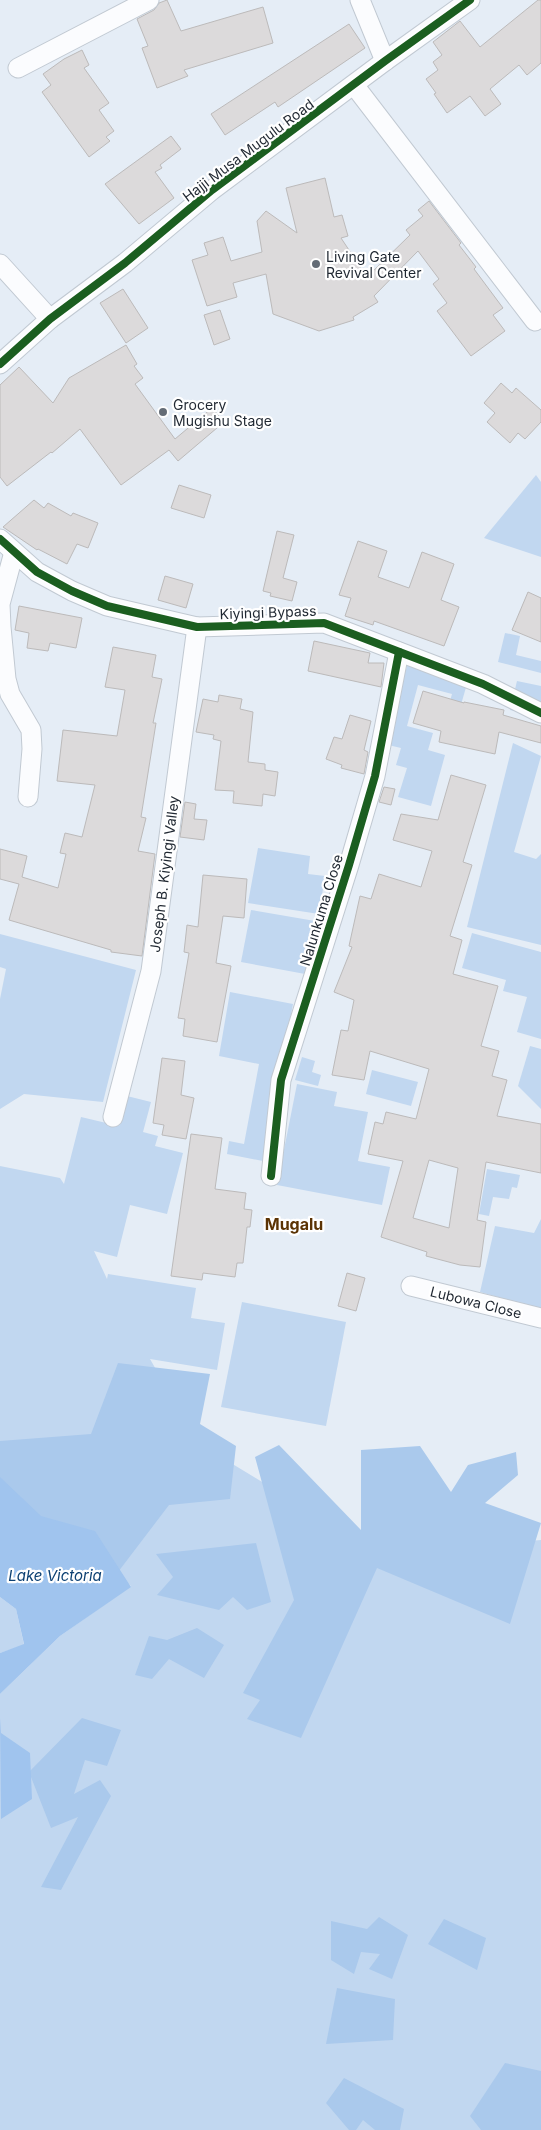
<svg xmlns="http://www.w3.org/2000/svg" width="541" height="2130" viewBox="0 0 541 2130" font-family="Inter,sans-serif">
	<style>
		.green { fill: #c1d7f0 }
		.forest { fill: #aac9ec }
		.water { fill: #a0c4ee }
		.building { fill: #dcdadb; stroke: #bcbaba; fill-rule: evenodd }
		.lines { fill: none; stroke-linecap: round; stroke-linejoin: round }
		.street-casing { stroke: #c1c9d2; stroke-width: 21 }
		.street { stroke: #fbfcfe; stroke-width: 19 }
		.cycleway-casing { stroke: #fff; stroke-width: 11 }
		.cycleway { stroke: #1b5e20; stroke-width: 8 }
		.poi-dot { fill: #646c76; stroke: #fff; stroke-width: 2 }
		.labels { text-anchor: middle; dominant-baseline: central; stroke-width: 4.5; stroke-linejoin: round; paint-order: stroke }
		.street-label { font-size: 14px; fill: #1f2731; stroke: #fff }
		.poi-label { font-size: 14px; fill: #1f2731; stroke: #fff; text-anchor: start }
		.water-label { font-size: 15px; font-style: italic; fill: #0d4173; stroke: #fff }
		.quarter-label { font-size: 16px; font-weight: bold; fill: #5b3304; stroke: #fff }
	</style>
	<rect width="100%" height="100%" fill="#e5edf6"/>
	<g class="green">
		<path d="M 536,475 L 541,482 L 541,557 L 484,538 Z"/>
		<path d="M 505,633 L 520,636 L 516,655 L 541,661 L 541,673 L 498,662 Z"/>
		<path d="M 411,653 L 471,670 L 456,722 L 445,719 L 452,694 L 418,685 L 407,726 L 433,733 L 428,750 L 445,755 L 431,806 L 398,797 L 407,768 L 396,765 L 401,748 L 384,744 Z"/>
		<path d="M 517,681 L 541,686 L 541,717 L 510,710 Z"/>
		<path d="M 513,743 L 541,756 L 514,852 L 536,859 L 541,854 L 541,945 L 467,927 Z"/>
		<path d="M 258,848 L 310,856 L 308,874 L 325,876 L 319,914 L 248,903 Z"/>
		<path d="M 251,910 L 315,921 L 305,974 L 241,962 Z"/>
		<path d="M 472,933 L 541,952 L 541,1039 L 517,1032 L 527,997 L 503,991 L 506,980 L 462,968 Z"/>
		<path d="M 0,934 L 136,970 L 103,1102 L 24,1094 L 0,1109 L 0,999 L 6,969 L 0,967 Z"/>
		<path d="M 230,992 L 293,1004 L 263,1161 L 227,1154 L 229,1141 L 244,1144 L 259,1064 L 219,1056 Z"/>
		<path d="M 530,1046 L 541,1049 L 541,1109 L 518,1086 Z"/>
		<path d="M 302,1057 L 315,1061 L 312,1072 L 321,1075 L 318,1086 L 295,1080 Z"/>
		<path d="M 372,1070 L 418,1082 L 411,1106 L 366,1094 Z"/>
		<path d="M 297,1084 L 337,1092 L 334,1106 L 368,1112 L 358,1161 L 390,1167 L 382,1205 L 277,1185 Z"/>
		<path d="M 127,1096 L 151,1102 L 143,1132 L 158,1136 L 155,1146 L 183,1153 L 167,1214 L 130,1205 L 117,1257 L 94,1251 L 107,1279 L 108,1274 L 196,1288 L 191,1318 L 225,1323 L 217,1370 L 150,1359 L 198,1443 L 382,1555 L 541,1540 L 541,2130 L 0,2130 L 0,1694 L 60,1636 L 131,1586 L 0,1477 L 0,1166 L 60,1178 L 64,1184 L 81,1117 L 119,1126 Z"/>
		<path d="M 487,1169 L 520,1175 L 517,1188 L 512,1187 L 509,1199 L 493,1197 L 489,1216 L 479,1214 Z"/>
		<path d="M 541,1219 L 541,1309 L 480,1292 L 495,1226 L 534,1233 Z"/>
		<path d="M 242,1302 L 346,1322 L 326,1426 L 221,1407 Z"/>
		<path d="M 0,1597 L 16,1609 L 24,1645 L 0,1653 Z"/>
	</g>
	<g class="forest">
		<path d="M 118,1363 L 210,1374 L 200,1424 L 236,1446 L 230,1499 L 169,1505 L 115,1576 L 0,1485 L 0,1441 L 91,1434 Z"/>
		<path d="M 279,1445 L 361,1530 L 361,1450 L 420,1446 L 451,1492 L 468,1465 L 516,1452 L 518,1475 L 485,1503 L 541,1523 L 510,1624 L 377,1568 L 301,1738 L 247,1719 L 260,1700 L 243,1693 L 294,1600 L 255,1457 Z"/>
		<path d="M 256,1543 L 271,1602 L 247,1610 L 233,1597 L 219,1610 L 157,1595 L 173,1577 L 156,1554 Z"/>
		<path d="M 197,1628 L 224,1645 L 204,1678 L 169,1659 L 152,1679 L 135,1675 L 149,1636 L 167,1640 Z"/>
		<path d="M 82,1718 L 121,1730 L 107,1766 L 85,1760 L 74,1794 L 100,1780 L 111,1796 L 61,1890 L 41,1887 L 78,1817 L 51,1828 L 29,1772 Z"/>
		<path d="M 379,1917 L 408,1935 L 392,1979 L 369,1969 L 380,1954 L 361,1952 L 354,1974 L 331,1960 L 331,1921 L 367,1929 Z"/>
		<path d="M 444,1919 L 486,1938 L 477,1970 L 428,1944 Z"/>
		<path d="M 337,1988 L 395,1999 L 393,2040 L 326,2044 Z"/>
		<path d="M 505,2063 L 541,2071 L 541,2130 L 481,2130 L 470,2116 Z"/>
		<path d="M 344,2078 L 404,2109 L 400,2130 L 375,2130 L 363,2120 L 356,2130 L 349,2130 L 326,2103 Z"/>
	</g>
	<g class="water">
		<path d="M 0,1477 L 41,1516 L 95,1531 L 131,1587 L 60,1636 L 0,1694 L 0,1653 L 24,1644 L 16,1609 L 0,1597 Z"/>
		<path d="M 0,1718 L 1,1733 L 30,1753 L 32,1799 L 1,1819 Z"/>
	</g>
	<g class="building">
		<path d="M 167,0 L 181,31 L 263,7 L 273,43 L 184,70 L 188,76 L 157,88 L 142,48 L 148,46 L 137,19 L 154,10 L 159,3 Z"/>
		<path d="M 538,0 L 541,0 L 541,63 L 527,75 L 519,65 L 490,89 L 501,104 L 485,116 L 470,96 L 447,113 L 434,94 L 436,93 L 426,79 L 438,70 L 433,62 L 442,55 L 433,42 L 460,21 L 480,47 Z"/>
		<path d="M 349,24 L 365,48 L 278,107 L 275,102 L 225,135 L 211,114 Z"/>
		<path d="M 82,50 L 89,65 L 84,68 L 109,103 L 99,110 L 114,131 L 106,137 L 110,141 L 89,157 L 42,92 L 51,85 L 43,74 L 64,59 Z"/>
		<path d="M 171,136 L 181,149 L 160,165 L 162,168 L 155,172 L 174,198 L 139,224 L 105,184 Z"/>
		<path d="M 325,178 L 334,217 L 342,215 L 348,236 L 341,238 L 367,277 L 410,235 L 406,230 L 423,216 L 418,210 L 429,201 L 461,243 L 459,245 L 476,267 L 474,269 L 503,308 L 493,315 L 505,331 L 471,356 L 437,311 L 447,303 L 433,284 L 439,279 L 418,251 L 374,296 L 378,302 L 353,317 L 354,320 L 319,331 L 273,314 L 266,274 L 233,283 L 237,297 L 207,306 L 192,260 L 208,255 L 204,243 L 223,237 L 231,261 L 262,252 L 257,221 L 266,211 L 297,233 L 286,188 Z"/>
		<path d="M 123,289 L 148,328 L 126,343 L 100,303 Z"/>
		<path d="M 220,310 L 230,339 L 214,345 L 204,315 Z"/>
		<path d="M 126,345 L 137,364 L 134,366 L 143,378 L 135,384 L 175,439 L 212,408 L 224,422 L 178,461 L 169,450 L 121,485 L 80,429 L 52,453 L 51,452 L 7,486 L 0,477 L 0,385 L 19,367 L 53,403 L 69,378 Z"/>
		<path d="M 501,383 L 512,393 L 516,388 L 541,410 L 541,422 L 525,439 L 518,433 L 510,443 L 487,422 L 495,413 L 484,403 Z"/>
		<path d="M 179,485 L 211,495 L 204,518 L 171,508 Z"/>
		<path d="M 34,500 L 44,508 L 48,503 L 71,516 L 73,513 L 98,523 L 88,548 L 77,544 L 67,564 L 38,549 L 37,550 L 3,527 Z"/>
		<path d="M 277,531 L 294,535 L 283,578 L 297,582 L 292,601 L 270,596 L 271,593 L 263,591 Z"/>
		<path d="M 358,541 L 387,551 L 378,577 L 409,588 L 422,552 L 454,564 L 441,600 L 459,607 L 444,646 L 374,621 L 373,625 L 345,616 L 351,598 L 339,595 Z"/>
		<path d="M 165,576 L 193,584 L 186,608 L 158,600 Z"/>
		<path d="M 528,592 L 541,598 L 541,642 L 512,630 Z"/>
		<path d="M 19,606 L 82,618 L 76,648 L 50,643 L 48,651 L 27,648 L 29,633 L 15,630 Z"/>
		<path d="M 314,641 L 370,653 L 368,663 L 384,663 L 381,687 L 308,671 Z"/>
		<path d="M 113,647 L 156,655 L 152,677 L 162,679 L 153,723 L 156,723 L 141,817 L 146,818 L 138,851 L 155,854 L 142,956 L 111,952 L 111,950 L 9,920 L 19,884 L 0,879 L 0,849 L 27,856 L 22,877 L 58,888 L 66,854 L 60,853 L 65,833 L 82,837 L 95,785 L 57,781 L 63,730 L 117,736 L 125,690 L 105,687 Z"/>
		<path d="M 423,691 L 464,703 L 464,702 L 504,710 L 503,715 L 541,726 L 541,743 L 499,732 L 495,754 L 439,742 L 441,731 L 413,723 Z"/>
		<path d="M 219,695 L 242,699 L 240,709 L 253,712 L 248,762 L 265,764 L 265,770 L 278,772 L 275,796 L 263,794 L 262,806 L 233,803 L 234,791 L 215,790 L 221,741 L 213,739 L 214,735 L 196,732 L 203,699 L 218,702 Z"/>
		<path d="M 350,715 L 371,721 L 364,750 L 368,752 L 364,774 L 341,768 L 342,765 L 326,759 L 334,737 L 342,739 Z"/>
		<path d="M 451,775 L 486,785 L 463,862 L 472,865 L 450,936 L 462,940 L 453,974 L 498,986 L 481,1046 L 499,1051 L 492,1076 L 507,1080 L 497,1116 L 541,1124 L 541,1173 L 486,1162 L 477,1220 L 486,1222 L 480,1267 L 460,1265 L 426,1256 L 427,1252 L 381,1237 L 403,1161 L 368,1154 L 375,1122 L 383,1124 L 386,1112 L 416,1119 L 429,1069 L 370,1051 L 364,1080 L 332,1075 L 341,1030 L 348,1031 L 354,1000 L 334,992 L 352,947 L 349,946 L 360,896 L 371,899 L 379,874 L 421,887 L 432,851 L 393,840 L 401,814 L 438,820 ZM 429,1160 L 458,1168 L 449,1228 L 413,1218 Z"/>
		<path d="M 384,787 L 395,789 L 391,805 L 379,802 Z"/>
		<path d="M 185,802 L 196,804 L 194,819 L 207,820 L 204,840 L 180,837 Z"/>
		<path d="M 203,875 L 247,879 L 244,918 L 223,916 L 216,963 L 231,966 L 217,1042 L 183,1036 L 185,1019 L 178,1018 L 189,953 L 184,952 L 187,925 L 198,927 Z"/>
		<path d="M 162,1058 L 185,1061 L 181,1095 L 194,1098 L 186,1139 L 162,1135 L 164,1125 L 153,1123 Z"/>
		<path d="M 191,1134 L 222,1138 L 215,1189 L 246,1193 L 244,1209 L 252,1210 L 250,1227 L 247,1227 L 243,1263 L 237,1263 L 235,1277 L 203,1273 L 202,1280 L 171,1276 Z"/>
		<path d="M 347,1273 L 365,1278 L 356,1311 L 338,1306 Z"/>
	</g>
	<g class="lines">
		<defs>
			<g id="street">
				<path d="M 360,0 L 385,61"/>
				<path d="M 18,68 L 149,0"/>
				<path d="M 354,85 L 535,321"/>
				<path d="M 0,264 L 50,319"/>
				<path d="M 0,364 L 50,319 L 125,263 L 212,190 L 385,61 L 470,0"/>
				<path d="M 0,539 L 37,572 L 72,591 L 107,606 L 197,627 L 324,623 L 483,684 L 541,713"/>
				<path d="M 14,552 L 0,604 L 1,627 L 6,679 L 10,694 L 31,730 L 32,749 L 28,797"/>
				<path d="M 113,1117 L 151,971 L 197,627"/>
				<path d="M 271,1176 L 281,1080 L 349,865 L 375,776 L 399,652"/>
				<path d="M 411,1286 L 541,1318"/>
			</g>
		</defs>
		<use href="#street" class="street-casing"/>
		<use href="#street" class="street"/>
		<defs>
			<g id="cycleway">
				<path d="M 0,364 L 50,319 L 125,263 L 212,190 L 385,61 L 470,0"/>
				<path d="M 0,539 L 37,572 L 72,591 L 107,606 L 197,627 L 324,623 L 483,684 L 541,713"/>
				<path d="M 271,1176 L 281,1080 L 349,865 L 375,776 L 399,652"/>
			</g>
		</defs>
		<use href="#cycleway" class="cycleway-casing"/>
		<use href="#cycleway" class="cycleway"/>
	</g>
	<g class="poi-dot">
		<circle cx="316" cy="264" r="5"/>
		<circle cx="163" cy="412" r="5"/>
	</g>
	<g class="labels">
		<g class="street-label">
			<text transform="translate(248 150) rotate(-37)">Hajji Musa Mugulu Road</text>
			<text transform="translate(268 612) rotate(-2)">Kiyingi Bypass</text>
			<text transform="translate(164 874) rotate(-83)">Joseph B. Kiyingi Valley</text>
			<text transform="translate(321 910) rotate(-73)">Nalunkuma Close</text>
			<text transform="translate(476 1302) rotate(14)">Lubowa Close</text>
		</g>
		<g class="poi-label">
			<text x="326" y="256">Living Gate<tspan x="326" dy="16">Revival Center</tspan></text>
			<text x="173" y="404">Grocery<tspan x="173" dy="16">Mugishu Stage</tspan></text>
		</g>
		<g class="water-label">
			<text x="55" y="1575">Lake Victoria</text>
		</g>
		<g class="quarter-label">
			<text x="294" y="1224">Mugalu</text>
		</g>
	</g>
</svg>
